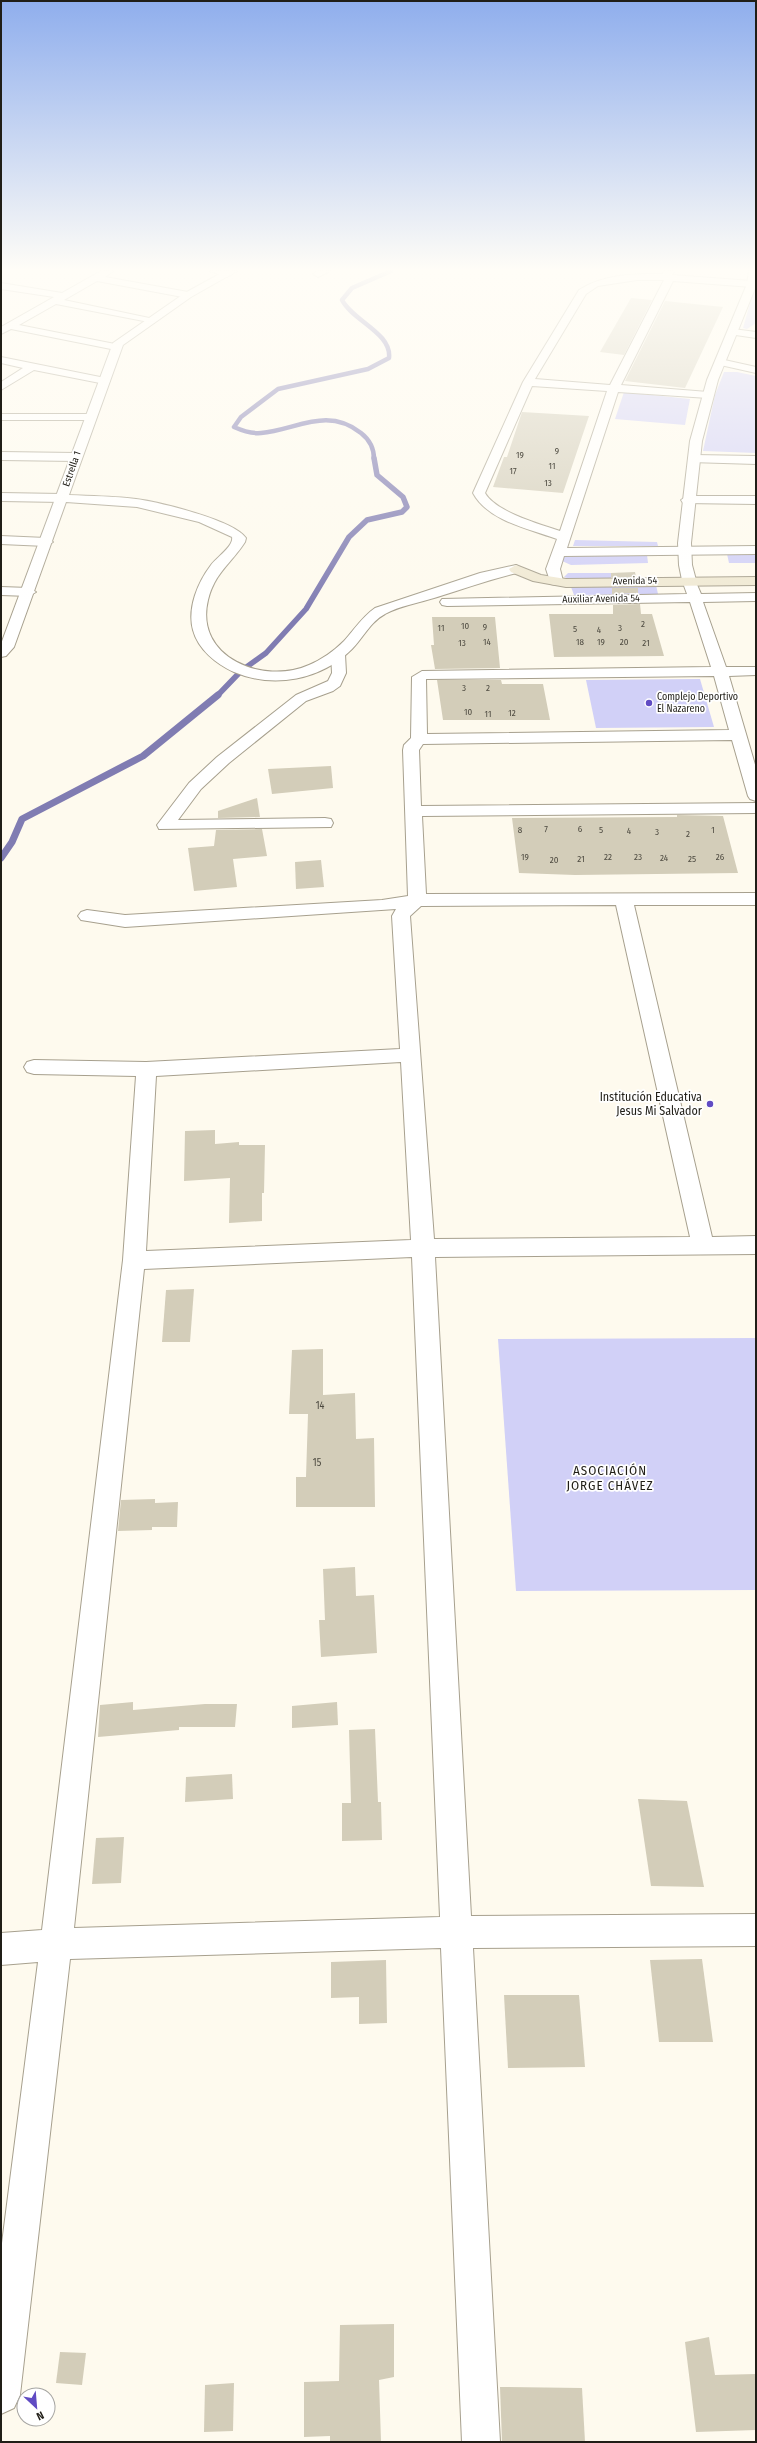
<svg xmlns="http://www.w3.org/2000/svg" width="757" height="2443" viewBox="0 0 757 2443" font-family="'Fira Sans Condensed',sans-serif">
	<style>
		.green { fill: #d1d0f7 }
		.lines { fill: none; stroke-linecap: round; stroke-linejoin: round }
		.stream-far2 { stroke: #807cb2; stroke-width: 4.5 }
		.stream-far1 { stroke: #807cb2; stroke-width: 5.5 }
		.stream { stroke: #807cb2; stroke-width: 7 }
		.building { fill: #d3cdb9 }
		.minor-casing { stroke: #a7a08e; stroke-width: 2 }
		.tertiary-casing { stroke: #a7a08e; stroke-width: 2 }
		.secondary-casing { stroke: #a7a08e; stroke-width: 2 }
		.minor { fill: #fff; fill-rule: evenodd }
		.tertiary { fill: #fff; fill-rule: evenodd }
		.secondary { fill: #f0e9d3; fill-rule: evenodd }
		.poi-dot { fill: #604bc3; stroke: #fff; stroke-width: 1.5 }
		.labels { text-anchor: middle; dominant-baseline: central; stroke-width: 3.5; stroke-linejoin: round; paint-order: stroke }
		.far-number-label { font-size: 9px; fill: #4d4a40 }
		.far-street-label { font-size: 10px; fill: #201e17; stroke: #fff }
		.far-poi-label { font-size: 10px; fill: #201e17; stroke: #fff; text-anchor: start }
		.number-label { font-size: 10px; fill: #4d4a40 }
		.poi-label { font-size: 12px; fill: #201e17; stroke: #fff; text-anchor: end }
		.neighbourhood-label { font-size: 13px; letter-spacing: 1px; fill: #201e17; stroke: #fff }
	</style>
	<rect width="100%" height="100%" fill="#fefaee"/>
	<g class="green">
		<path d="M 756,282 L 756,323 L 747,329 L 743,328 Z"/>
		<path d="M 724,372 L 737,372 L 756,376 L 756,453 L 703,451 L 715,395 Z"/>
		<path d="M 624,392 L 690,399 L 685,425 L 615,419 Z"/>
		<path d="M 575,540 L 657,542 L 658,546 L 573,546 Z"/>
		<path d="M 727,554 L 756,554 L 756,563 L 729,563 Z"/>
		<path d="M 572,555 L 647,555 L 648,563 L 571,565 L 562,561 L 564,557 Z"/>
		<path d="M 568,573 L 611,573 L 611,578 L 570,579 L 564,577 Z"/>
		<path d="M 656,585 L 658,594 L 574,595 L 571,587 Z"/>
		<path d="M 700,679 L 714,727 L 596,728 L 586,680 Z"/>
		<path d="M 756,1338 L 756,1590 L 516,1591 L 498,1339 Z"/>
	</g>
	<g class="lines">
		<path class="stream-far2" d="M 374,459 C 374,448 370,440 361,433 C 327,406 296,430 261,433 C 251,434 243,431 234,427 L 241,417 L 278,389 L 368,369 L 389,358 C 392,333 353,321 342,300 L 352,288 L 391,271"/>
		<path class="stream-far1" d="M 217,696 L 241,671 L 266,653 L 306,609 L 349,537 L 367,520 L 402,512 L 407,507 L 403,497 L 377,475 L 374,458"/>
		<path class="stream" d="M 1,858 L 12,842 L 22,819 L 143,756 L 218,695"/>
	</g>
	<g class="building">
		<path d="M 631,298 L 652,300 L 624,355 L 600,352 Z"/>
		<path d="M 665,301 L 723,307 L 685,388 L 625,381 Z"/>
		<path d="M 522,412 L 589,416 L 563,493 L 493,487 L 504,457 L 507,457 Z"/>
		<path d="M 635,572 L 636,577 L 611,577 L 611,573 Z"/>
		<path d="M 612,588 L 638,588 L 638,593 L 612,594 Z"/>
		<path d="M 640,604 L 641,614 L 652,614 L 664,656 L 554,657 L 549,614 L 613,614 L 613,605 Z"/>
		<path d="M 432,617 L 495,617 L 500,668 L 435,669 L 431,645 L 434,645 Z"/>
		<path d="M 437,680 L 501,680 L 502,684 L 543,684 L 550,720 L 443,720 Z"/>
		<path d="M 331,766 L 333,788 L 272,794 L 268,769 Z"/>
		<path d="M 257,798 L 260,817 L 218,818 L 218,811 Z"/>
		<path d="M 677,815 L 723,816 L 738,873 L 575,875 L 519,873 L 512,818 L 677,817 Z"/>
		<path d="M 262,829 L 267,856 L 233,859 L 237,887 L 194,891 L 188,848 L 214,846 L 216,830 Z"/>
		<path d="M 321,860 L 324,887 L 296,889 L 295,862 Z"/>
		<path d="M 215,1130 L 215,1144 L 239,1142 L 239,1145 L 265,1145 L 264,1193 L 262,1193 L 262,1221 L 229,1223 L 230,1178 L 184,1181 L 185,1131 Z"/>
		<path d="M 194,1289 L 190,1342 L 162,1342 L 166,1290 Z"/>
		<path d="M 323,1349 L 323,1395 L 355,1393 L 356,1439 L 374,1438 L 375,1507 L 296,1507 L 296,1477 L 306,1477 L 308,1414 L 289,1414 L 292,1350 Z"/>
		<path d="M 155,1499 L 155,1503 L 178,1502 L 177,1527 L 152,1527 L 152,1530 L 118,1531 L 121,1500 Z"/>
		<path d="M 355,1567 L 356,1596 L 374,1595 L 377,1653 L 321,1657 L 319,1620 L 325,1620 L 323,1569 Z"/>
		<path d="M 133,1702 L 133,1710 L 205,1704 L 237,1704 L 235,1727 L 179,1727 L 179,1730 L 98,1737 L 100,1705 Z"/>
		<path d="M 337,1702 L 338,1725 L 292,1728 L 292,1706 Z"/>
		<path d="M 375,1729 L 378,1802 L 381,1802 L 382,1840 L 342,1841 L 342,1803 L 351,1803 L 349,1730 Z"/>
		<path d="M 232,1774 L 233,1799 L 185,1802 L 186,1777 Z"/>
		<path d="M 638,1799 L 687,1801 L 704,1887 L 651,1886 Z"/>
		<path d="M 124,1837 L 121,1883 L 92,1884 L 96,1838 Z"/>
		<path d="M 702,1959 L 713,2042 L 659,2042 L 650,1960 Z"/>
		<path d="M 386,1960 L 387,2023 L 359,2024 L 359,1997 L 331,1998 L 331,1962 Z"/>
		<path d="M 504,1995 L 579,1995 L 585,2067 L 508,2068 Z"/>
		<path d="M 394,2324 L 394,2377 L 379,2380 L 381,2442 L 330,2442 L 330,2436 L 304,2437 L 304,2382 L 339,2381 L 340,2325 Z"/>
		<path d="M 709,2337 L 715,2375 L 756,2374 L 756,2430 L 696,2432 L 685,2342 Z"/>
		<path d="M 60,2352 L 86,2353 L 82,2385 L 56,2383 Z"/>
		<path d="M 234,2383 L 233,2431 L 204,2432 L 205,2385 Z"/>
		<path d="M 500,2387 L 582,2388 L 585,2442 L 502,2442 Z"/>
	</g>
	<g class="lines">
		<defs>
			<g id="minor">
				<path d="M 101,271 L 113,271 L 105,277 L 188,292 L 193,295 L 188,298 L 97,281 L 64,300 L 154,319 L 154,323 L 56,304 L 19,325 L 120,345 L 121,347 L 116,350 L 11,329 L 1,334 L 1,327 L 54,297 L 1,289 L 1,283 L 62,293 Z"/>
				<path d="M 210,271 L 227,271 L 232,274 L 227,277 Z"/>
				<path d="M 317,271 L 330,271 L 318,277 L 313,274 Z"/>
				<path d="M 664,271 L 674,271 L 672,275 L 752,281 L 755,282 L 756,285 L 752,287 L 673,281 L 621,385 L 708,392 L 714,395 L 708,398 L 618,392 L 567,548 L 756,546 L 756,554 L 564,556 L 560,569 L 563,581 L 556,585 L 551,584 L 546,569 L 557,539 C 529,529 488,521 473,493 L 523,382 L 579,290 C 604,274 633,274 663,274 ZM 637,280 L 664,280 L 610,385 L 535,379 L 586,294 L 598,286 ZM 532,386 L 607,391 L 560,531 C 539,524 496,512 485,493 Z"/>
				<path d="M 733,329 L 756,332 L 756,338 L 729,334 L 729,330 Z"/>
				<path d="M 1,357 L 105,378 L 110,381 L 105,384 L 34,370 L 1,390 L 1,382 L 23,368 L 1,363 Z"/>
				<path d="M 720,359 L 756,367 L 756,373 L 716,364 L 716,360 Z"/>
				<path d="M 1,414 L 90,414 L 96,417 L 90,420 L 1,420 Z"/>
				<path d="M 1,452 L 76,453 L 82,457 L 76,461 L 1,460 Z"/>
				<path d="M 694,455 L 756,456 L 756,464 L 690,462 L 688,459 Z"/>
				<path d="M 1,493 L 62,494 L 68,498 L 62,502 L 1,501 Z"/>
				<path d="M 687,496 L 756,496 L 756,504 L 683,503 L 681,500 Z"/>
				<path d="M 1,536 L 46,538 L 53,542 L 46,546 L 1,544 Z"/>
				<path d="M 690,579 L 695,580 L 701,594 L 756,593 L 756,601 L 703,602 L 726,667 L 756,667 L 756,675 L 729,676 L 756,768 L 756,801 L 750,799 L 748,796 L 732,740 L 423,744 L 419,750 L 421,806 L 756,803 L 756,813 L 422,816 L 426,894 L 756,893 L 756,905 L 634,905 L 712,1237 L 756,1236 L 756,1254 L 435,1257 L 471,1916 L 756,1914 L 756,1946 L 473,1948 L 500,2442 L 462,2442 L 441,1948 L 70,1959 L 20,2395 L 14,2408 L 1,2414 L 1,2251 L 38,1962 L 1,1965 L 1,1933 L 42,1930 L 123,1260 L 136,1076 L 34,1074 L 27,1072 L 24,1067 L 27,1062 L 34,1060 L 146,1062 L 400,1049 L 392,916 L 396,909 L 125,927 L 81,920 L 78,916 L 81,912 L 87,910 L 125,915 L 382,900 L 408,896 L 403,750 L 404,745 L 411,738 L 412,677 L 422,671 L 711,667 L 690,602 L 447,606 L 442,605 L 440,602 L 442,599 L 687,594 L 683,583 ZM 714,676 L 729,730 L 427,734 L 426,679 ZM 616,905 L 690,1237 L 434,1239 L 410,916 L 421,906 ZM 401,1062 L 411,1240 L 146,1251 L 156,1076 ZM 412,1257 L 440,1917 L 74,1928 L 144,1269 Z"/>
				<path d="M 1,587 L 29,588 L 36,592 L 29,596 L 1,595 Z"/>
				<path d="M 338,650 L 345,654 L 346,673 L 340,686 L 333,691 L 306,701 L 229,763 L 201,789 L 178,820 L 325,818 L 331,819 L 333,823 L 331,827 L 159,829 L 157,825 L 189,783 L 217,757 L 296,695 L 328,681 L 332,673 L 331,654 Z"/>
			</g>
			<g id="tertiary">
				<path d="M 225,271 L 237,271 L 191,297 L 123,345 L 69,495 C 91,496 114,496 136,499 C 159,502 234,520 246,538 L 245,542 C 231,564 215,572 208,600 C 194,658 264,685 309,665 C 321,660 334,651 344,641 C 354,630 362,617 375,608 L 480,573 L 516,565 L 523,569 L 521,572 C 491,579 463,589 434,598 C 418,603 399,606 385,614 C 370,622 363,638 352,649 C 321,680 274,689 234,672 C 216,664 198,649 193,630 C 187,608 198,582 211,565 C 217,557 234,546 232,537 L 199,522 L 137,507 L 66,502 L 14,647 L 6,656 L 1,657 L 1,644 L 113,343 L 185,293 Z"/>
				<path d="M 749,271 L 756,271 L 756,286 L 718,380 L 702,441 L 691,543 L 692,565 L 696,580 L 689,584 L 682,580 L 679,565 L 678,543 L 690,441 L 707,380 L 747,284 Z"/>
			</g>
			<path id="secondary" d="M 516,565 L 541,575 L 566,579 L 756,577 L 756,585 L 566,587 L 533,581 L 511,572 L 509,569 Z"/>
		</defs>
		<use href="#minor" class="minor-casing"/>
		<use href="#tertiary" class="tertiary-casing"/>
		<use href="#secondary" class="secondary-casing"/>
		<use href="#minor" class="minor"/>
		<use href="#tertiary" class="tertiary"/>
		<use href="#secondary" class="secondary"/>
	</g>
	<linearGradient id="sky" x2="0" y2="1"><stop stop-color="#8faeed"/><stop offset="0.44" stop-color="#fffdf7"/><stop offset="1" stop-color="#fffdf7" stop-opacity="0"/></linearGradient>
	<rect width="757" height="613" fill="url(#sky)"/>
	<g class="poi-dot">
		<circle cx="649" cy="703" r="4"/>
		<circle cx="710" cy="1104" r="4"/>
	</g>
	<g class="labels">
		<g class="far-number-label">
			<text x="557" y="451">9</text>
			<text x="520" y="455">19</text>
			<text x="552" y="466">11</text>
			<text x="513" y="471">17</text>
			<text x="548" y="483">13</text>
			<text x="643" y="624">2</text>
			<text x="465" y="626">10</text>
			<text x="485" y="627">9</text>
			<text x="441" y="628">11</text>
			<text x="620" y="628">3</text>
			<text x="575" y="629">5</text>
			<text x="599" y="630">4</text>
			<text x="487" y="642">14</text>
			<text x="580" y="642">18</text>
			<text x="601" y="642">19</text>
			<text x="624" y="642">20</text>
			<text x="462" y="643">13</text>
			<text x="646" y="643">21</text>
			<text x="464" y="688">3</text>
			<text x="488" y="688">2</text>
			<text x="468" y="712">10</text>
			<text x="512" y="713">12</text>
			<text x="488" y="714">11</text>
			<text x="546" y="829">7</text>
			<text x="580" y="829">6</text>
			<text x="520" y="830">8</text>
			<text x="601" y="830">5</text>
			<text x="713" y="830">1</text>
			<text x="629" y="831">4</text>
			<text x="657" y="832">3</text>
			<text x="688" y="834">2</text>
			<text x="525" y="857">19</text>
			<text x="608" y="857">22</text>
			<text x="638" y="857">23</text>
			<text x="720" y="857">26</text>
			<text x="664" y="858">24</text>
			<text x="581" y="859">21</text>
			<text x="692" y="859">25</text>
			<text x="554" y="860">20</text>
		</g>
		<g class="far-street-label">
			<text transform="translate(72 469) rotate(-71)">Estrella 1</text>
			<text transform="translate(635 581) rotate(-1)">Avenida 54</text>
			<text transform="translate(601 599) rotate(-1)">Auxiliar Avenida 54</text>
		</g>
		<g class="far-poi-label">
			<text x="657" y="697">Complejo Deportivo<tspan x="657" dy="12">El Nazareno</tspan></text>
		</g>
		<g class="number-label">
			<text x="320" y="1406">14</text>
			<text x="317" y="1463">15</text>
		</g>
		<g class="poi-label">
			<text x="702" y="1097">Institución Educativa<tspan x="702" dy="14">Jesus Mi Salvador</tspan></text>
		</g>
		<g class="neighbourhood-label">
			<text x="610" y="1470">ASOCIACIÓN<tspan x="610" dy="15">JORGE CHÁVEZ</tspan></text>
		</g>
	</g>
	<rect width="757" height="2443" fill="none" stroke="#201e17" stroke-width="4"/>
	<g transform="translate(36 2407) rotate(154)"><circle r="19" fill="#ffffff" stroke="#a6a5a2"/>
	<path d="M0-3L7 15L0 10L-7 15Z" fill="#604bc3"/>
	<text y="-6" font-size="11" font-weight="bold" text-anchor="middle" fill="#201e17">N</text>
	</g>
</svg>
